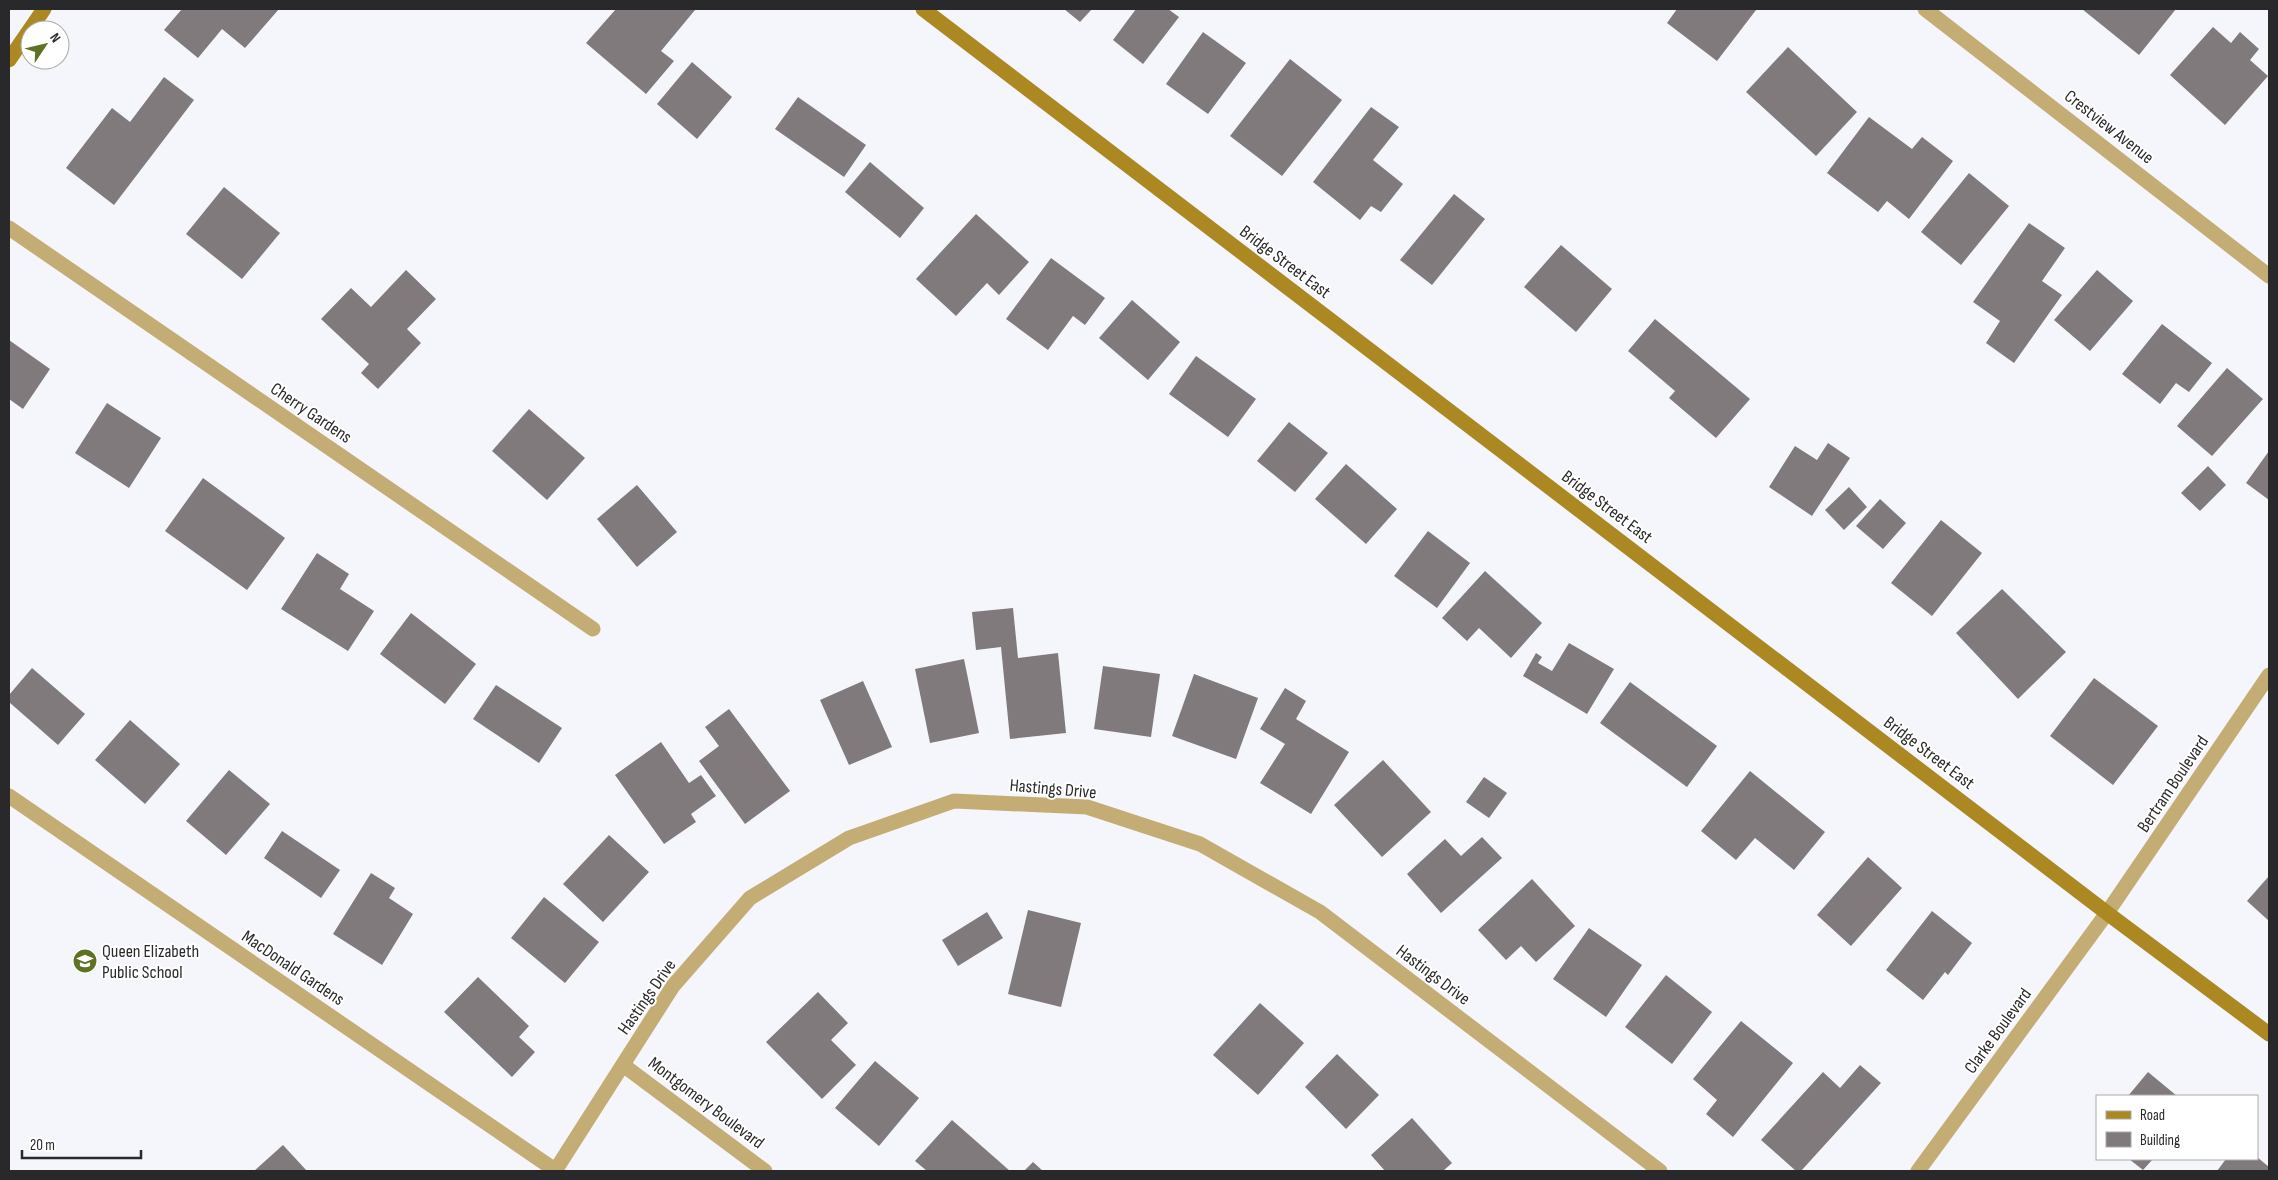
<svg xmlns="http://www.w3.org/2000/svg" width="2278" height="1180" viewBox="0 0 2278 1180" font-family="'Sofia Sans Condensed',sans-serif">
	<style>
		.building { fill: #807a7c }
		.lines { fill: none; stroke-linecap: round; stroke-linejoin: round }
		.street { stroke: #c4ad74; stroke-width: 15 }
		.secondary { stroke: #ab8822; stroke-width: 15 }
		.labels { text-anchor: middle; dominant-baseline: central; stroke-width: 4; stroke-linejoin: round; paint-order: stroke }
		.street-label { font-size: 18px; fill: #29292b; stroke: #fff }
		.poi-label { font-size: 18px; fill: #29292b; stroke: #fff; text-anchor: start }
	</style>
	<rect width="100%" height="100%" fill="#f5f6fc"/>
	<g class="building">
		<path d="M 182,9 L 279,9 L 245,48 L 222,29 L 198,58 L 164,30 Z"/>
		<path d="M 616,9 L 695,10 L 661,51 L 674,61 L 646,94 L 586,43 Z"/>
		<path d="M 1064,9 L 1092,9 L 1080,22 Z"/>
		<path d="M 1136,9 L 1168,9 L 1179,17 L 1143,64 L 1113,40 Z"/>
		<path d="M 1677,9 L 1754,9 L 1756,10 L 1717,61 L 1667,23 Z"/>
		<path d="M 2082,9 L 2176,9 L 2139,55 Z"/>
		<path d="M 2213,27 L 2231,43 L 2240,32 L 2259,49 L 2250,60 L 2268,76 L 2225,125 L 2170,75 Z"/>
		<path d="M 1203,32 L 1246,63 L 1208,114 L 1166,84 Z"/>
		<path d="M 1788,47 L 1857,112 L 1816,156 L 1746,92 Z"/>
		<path d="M 1290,59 L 1342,100 L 1282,176 L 1230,136 Z"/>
		<path d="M 692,62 L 732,97 L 697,139 L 657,104 Z"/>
		<path d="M 164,77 L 194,100 L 114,205 L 66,168 L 112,108 L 130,122 Z"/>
		<path d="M 798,97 L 866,145 L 844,177 L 775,129 Z"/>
		<path d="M 1371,107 L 1399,127 L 1373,160 L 1403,184 L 1381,212 L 1371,206 L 1360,220 L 1313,182 Z"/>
		<path d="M 1869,117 L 1912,149 L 1922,137 L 1953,161 L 1909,219 L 1887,201 L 1878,212 L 1827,173 Z"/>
		<path d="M 870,162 L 924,208 L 900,238 L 845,192 Z"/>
		<path d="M 1969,173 L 2009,206 L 1961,265 L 1921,232 Z"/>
		<path d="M 224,187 L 280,233 L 242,279 L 186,234 Z"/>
		<path d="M 1454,194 L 1485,219 L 1432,285 L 1400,260 Z"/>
		<path d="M 976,214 L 1029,262 L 999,295 L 987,283 L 956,316 L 916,279 Z"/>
		<path d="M 2029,223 L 2065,248 L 2042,281 L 2062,295 L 2014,363 L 1986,343 L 2000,321 L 1973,302 Z"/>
		<path d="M 1561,245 L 1612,289 L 1576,332 L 1524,287 Z"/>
		<path d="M 1051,258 L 1105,298 L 1085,325 L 1073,316 L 1048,350 L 1006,319 Z"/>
		<path d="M 406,270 L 436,299 L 407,329 L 421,343 L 378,389 L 361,373 L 369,364 L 321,319 L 351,288 L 371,307 Z"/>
		<path d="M 2097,270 L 2133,301 L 2090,351 L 2054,320 Z"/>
		<path d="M 1132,300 L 1180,342 L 1148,380 L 1099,338 Z"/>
		<path d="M 1655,319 L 1750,399 L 1716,438 L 1669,398 L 1675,391 L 1628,351 Z"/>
		<path d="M 2162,324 L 2212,363 L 2189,392 L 2176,383 L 2160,404 L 2122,374 Z"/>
		<path d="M 9,340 L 50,369 L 23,409 L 9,399 Z"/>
		<path d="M 1196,356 L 1256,399 L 1228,437 L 1169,394 Z"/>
		<path d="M 2227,368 L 2263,399 L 2212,456 L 2177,426 Z"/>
		<path d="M 107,403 L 161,438 L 129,488 L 75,453 Z"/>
		<path d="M 529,409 L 585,458 L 547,500 L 492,451 Z"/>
		<path d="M 1289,422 L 1328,453 L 1295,492 L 1257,461 Z"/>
		<path d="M 1828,443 L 1850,458 L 1812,516 L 1769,487 L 1795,446 L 1817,460 Z"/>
		<path d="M 2269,451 L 2269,500 L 2246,483 Z"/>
		<path d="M 1346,464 L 1397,509 L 1366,544 L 1315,499 Z"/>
		<path d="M 2208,466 L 2226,485 L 2200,511 L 2181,493 Z"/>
		<path d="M 203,478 L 285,538 L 247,590 L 165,531 Z"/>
		<path d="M 637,485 L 677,532 L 637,567 L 597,519 Z"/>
		<path d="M 1849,487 L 1867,507 L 1844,530 L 1825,510 Z"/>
		<path d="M 1880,499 L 1906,523 L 1883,549 L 1856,526 Z"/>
		<path d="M 1941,520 L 1982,553 L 1932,616 L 1891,583 Z"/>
		<path d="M 1428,531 L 1470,563 L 1437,608 L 1394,576 Z"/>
		<path d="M 317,553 L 349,574 L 340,589 L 374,611 L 348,651 L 281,609 Z"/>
		<path d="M 1485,571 L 1542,623 L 1511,658 L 1479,628 L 1467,641 L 1442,618 Z"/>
		<path d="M 2002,589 L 2066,652 L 2018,699 L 1956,633 Z"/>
		<path d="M 1013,608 L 1018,658 L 1058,653 L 1066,733 L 1010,739 L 1001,647 L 976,650 L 972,612 Z"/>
		<path d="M 411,613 L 476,664 L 445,704 L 380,654 Z"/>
		<path d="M 1569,643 L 1614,669 L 1587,714 L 1523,676 L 1536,653 L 1542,657 L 1538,663 L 1552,671 Z"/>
		<path d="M 964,659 L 979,733 L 930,743 L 915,669 Z"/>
		<path d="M 1103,666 L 1160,674 L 1151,737 L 1094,729 Z"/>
		<path d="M 32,668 L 85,714 L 58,745 L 9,702 L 9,695 Z"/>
		<path d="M 1194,674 L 1258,698 L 1236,759 L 1172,736 Z"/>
		<path d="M 2094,678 L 2158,726 L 2113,785 L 2050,736 Z"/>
		<path d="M 863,681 L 892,747 L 849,765 L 820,700 Z"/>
		<path d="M 1630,682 L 1717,746 L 1687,787 L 1600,723 Z"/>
		<path d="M 496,685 L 562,728 L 539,763 L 473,719 Z"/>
		<path d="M 1285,688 L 1306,701 L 1296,719 L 1349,752 L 1311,814 L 1260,783 L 1285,744 L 1260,729 Z"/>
		<path d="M 729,709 L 790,791 L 745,824 L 699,761 L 719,746 L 705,727 Z"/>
		<path d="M 130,720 L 180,764 L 145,804 L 95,760 Z"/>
		<path d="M 661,742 L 689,783 L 701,775 L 716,796 L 691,814 L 696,822 L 664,844 L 615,775 Z"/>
		<path d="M 1383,760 L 1431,812 L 1382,857 L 1334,805 Z"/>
		<path d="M 229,770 L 270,804 L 226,855 L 186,821 Z"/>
		<path d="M 1750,771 L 1825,832 L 1794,870 L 1755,838 L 1736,860 L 1701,831 Z"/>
		<path d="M 1484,777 L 1507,793 L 1489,818 L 1466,802 Z"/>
		<path d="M 282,831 L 340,870 L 321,898 L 264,858 Z"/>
		<path d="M 609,835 L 649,872 L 603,922 L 563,884 Z"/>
		<path d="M 1482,837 L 1502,858 L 1441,913 L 1407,874 L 1445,839 L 1461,856 Z"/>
		<path d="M 1868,857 L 1902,888 L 1851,946 L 1817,915 Z"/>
		<path d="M 371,873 L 395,888 L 389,898 L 413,914 L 382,965 L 333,934 Z"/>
		<path d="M 2269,876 L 2269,921 L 2247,901 Z"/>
		<path d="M 1532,879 L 1575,926 L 1536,962 L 1521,946 L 1506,960 L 1478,930 Z"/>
		<path d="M 544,897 L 599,942 L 565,983 L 511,938 Z"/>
		<path d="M 1028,910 L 1081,923 L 1061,1007 L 1008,994 Z"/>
		<path d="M 1932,911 L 1972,943 L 1948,975 L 1945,972 L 1923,1000 L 1886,970 Z"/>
		<path d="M 987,912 L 1003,938 L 958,966 L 942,940 Z"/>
		<path d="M 1589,928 L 1642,965 L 1606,1017 L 1553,979 Z"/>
		<path d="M 1666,975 L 1712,1012 L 1672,1064 L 1625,1027 Z"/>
		<path d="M 478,977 L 529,1026 L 519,1037 L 535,1052 L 512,1077 L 444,1012 Z"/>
		<path d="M 818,992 L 848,1023 L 831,1040 L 856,1065 L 822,1099 L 766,1042 Z"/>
		<path d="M 1260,1003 L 1304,1043 L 1258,1095 L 1213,1055 Z"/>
		<path d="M 1741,1021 L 1793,1063 L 1733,1137 L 1706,1114 L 1717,1100 L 1693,1079 Z"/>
		<path d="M 1337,1054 L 1379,1095 L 1346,1129 L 1305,1087 Z"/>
		<path d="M 875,1061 L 919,1098 L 879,1146 L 835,1108 Z"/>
		<path d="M 1860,1065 L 1881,1083 L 1801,1171 L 1796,1171 L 1761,1140 L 1823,1072 L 1840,1088 Z"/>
		<path d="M 2148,1072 L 2177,1096 L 2128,1096 Z"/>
		<path d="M 1412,1118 L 1452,1163 L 1443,1171 L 1385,1171 L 1371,1155 Z"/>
		<path d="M 952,1120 L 1010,1171 L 927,1171 L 915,1161 Z"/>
		<path d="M 283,1145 L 307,1171 L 254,1171 Z"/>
		<path d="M 2257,1157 L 2269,1167 L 2269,1171 L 2217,1171 L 2226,1159 Z"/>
		<path d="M 2129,1159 L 2153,1159 L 2143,1170 Z"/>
		<path d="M 1033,1162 L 1043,1171 L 1024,1171 Z"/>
	</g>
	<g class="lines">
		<g class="street">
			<path d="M 1925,9 L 2269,276"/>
			<path d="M 9,228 L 593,629"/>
			<path d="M 9,796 L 555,1170"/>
			<path d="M 623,1065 L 765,1171"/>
			<path d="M 555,1171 L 673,986 L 750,898 L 849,838 L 954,801 L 1087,807 L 1200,844 L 1320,912 L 1660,1171"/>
			<path d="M 1918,1171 L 2107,913 L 2269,675"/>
		</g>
		<g class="secondary">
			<path d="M 923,9 L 2107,913 L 2269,1034"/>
			<path d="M 9,60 L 44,9"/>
		</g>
	</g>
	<defs>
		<symbol id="school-disc" viewBox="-11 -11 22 22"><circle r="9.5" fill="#5d7222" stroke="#fff"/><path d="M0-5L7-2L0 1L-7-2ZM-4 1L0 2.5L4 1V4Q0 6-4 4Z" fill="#fff"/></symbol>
	</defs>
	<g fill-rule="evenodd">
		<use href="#school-disc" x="71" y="947" width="28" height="28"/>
	</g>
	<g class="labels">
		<g class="street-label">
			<text transform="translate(2109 127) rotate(38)">Crestview Avenue</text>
			<text transform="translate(1285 262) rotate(37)">Bridge Street East</text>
			<text transform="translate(311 413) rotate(34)">Cherry Gardens</text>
			<text transform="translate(1607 507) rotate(37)">Bridge Street East</text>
			<text transform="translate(1929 753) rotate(37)">Bridge Street East</text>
			<text transform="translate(2173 784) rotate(-56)">Bertram Boulevard</text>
			<text transform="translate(1053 789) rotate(5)">Hastings Drive</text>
			<text transform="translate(293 968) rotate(34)">MacDonald Gardens</text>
			<text transform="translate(1433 975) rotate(37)">Hastings Drive</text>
			<text transform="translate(647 997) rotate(-55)">Hastings Drive</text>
			<text transform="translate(1998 1031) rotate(-54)">Clarke Boulevard</text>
			<text transform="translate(706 1103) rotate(37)">Montgomery Boulevard</text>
		</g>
		<g class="poi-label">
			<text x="102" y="951">Queen Elizabeth<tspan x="102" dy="21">Public School</tspan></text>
		</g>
	</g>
	<rect width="2278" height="1180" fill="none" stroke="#29292b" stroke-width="20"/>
	<rect x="2096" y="1095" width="162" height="65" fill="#ffffff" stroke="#a9a9aa"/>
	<rect x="2106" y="1111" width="25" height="8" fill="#ab8822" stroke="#a9a9aa"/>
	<text x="2140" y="1120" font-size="15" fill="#29292b">Road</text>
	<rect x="2106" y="1132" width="25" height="15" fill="#807a7c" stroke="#a9a9aa"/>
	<text x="2140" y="1145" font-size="15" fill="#29292b">Building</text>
	<g transform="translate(45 45) rotate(55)"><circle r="24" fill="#ffffff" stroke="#a9a9aa"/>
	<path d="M0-4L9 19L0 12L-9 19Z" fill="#5d7222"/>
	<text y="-8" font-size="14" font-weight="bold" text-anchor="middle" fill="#29292b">N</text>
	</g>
	<path d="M22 1150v8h119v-8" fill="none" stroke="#29292b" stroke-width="2.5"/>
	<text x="30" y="1150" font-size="15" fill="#29292b" stroke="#ffffff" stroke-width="4" paint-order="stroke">20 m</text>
</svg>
